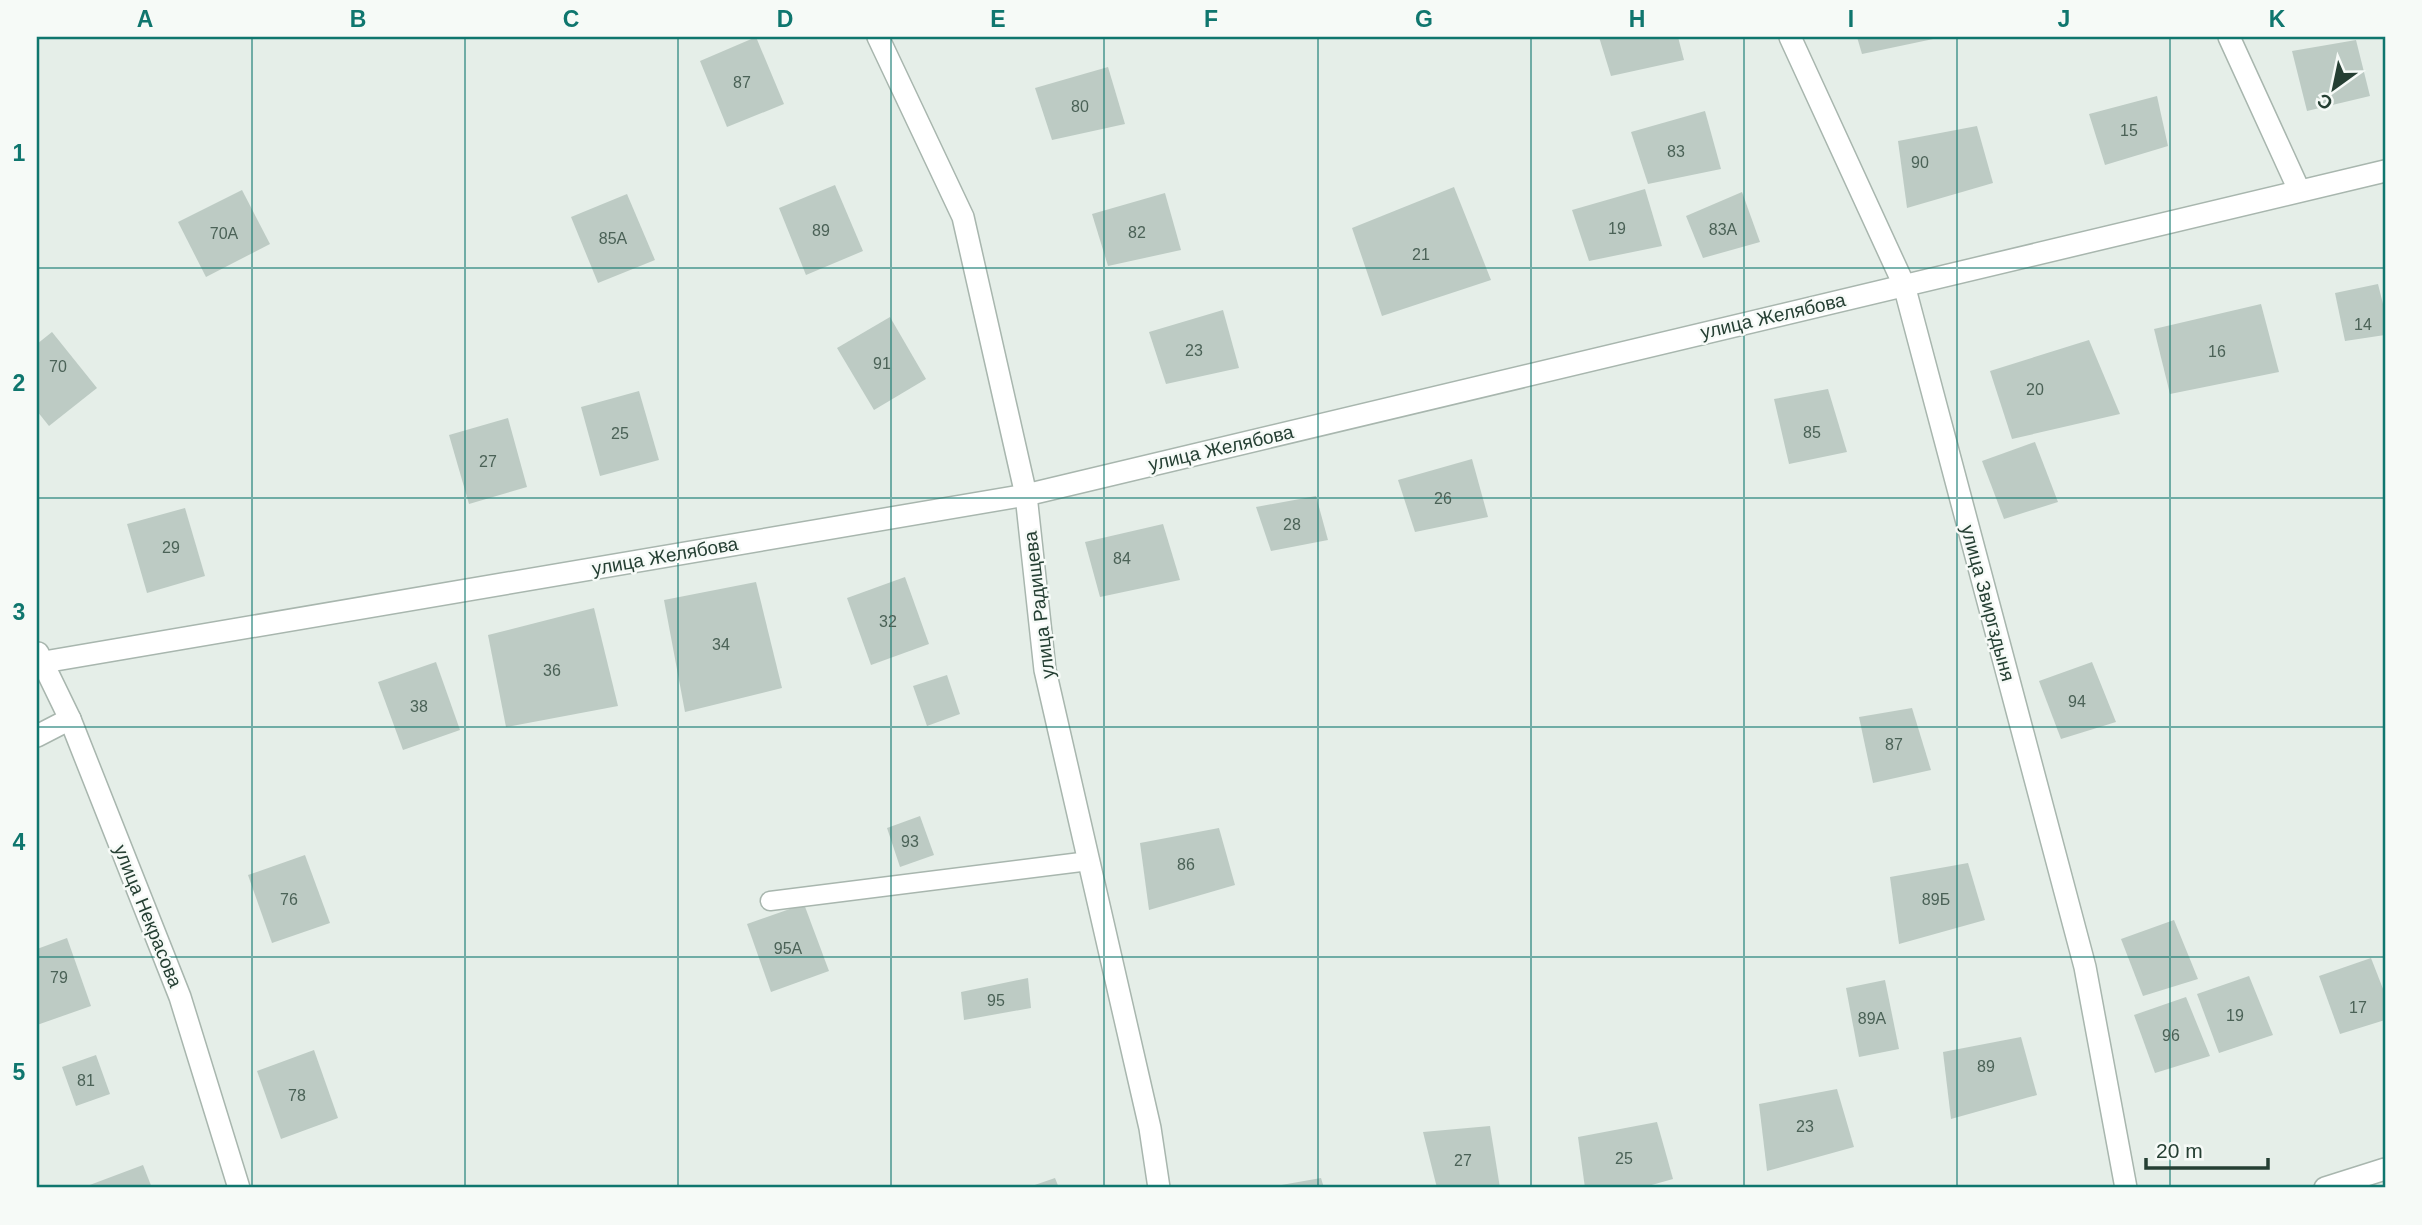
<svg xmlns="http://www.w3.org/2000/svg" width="2422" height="1225" viewBox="0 0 2422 1225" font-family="Helvetica,sans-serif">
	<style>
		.building { fill: #bdcbc4 }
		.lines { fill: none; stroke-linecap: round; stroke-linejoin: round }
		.lane-casing { stroke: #a8b6ae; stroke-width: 21 }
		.street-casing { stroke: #a8b6ae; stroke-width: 24 }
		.lane { stroke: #fff; stroke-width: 18 }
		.street { stroke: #fff; stroke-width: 21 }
		.grid { fill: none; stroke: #0f766e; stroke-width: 2; stroke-opacity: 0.55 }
		.labels { text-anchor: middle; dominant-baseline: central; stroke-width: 5; stroke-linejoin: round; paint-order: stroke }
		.number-label { font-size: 16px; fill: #4b6257 }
		.street-label { font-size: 19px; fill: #253f33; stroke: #f6faf7 }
		.neatline { fill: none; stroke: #0f766e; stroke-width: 2.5 }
		.grid-label { font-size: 23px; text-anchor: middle; font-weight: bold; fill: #0f766e }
	</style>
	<rect width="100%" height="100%" fill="#e5eee8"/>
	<g class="building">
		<path d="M 756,37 L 784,104 L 727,127 L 700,61 Z"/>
		<path d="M 1599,37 L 1678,37 L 1684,60 L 1611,76 Z"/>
		<path d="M 1857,37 L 1937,37 L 1938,38 L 1862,54 Z"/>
		<path d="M 2356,40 L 2370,96 L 2307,111 L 2292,51 Z"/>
		<path d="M 1108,67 L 1125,124 L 1052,140 L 1035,88 Z"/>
		<path d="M 2157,96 L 2168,146 L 2105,165 L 2089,114 Z"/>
		<path d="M 1705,111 L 1721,169 L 1648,184 L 1631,132 Z"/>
		<path d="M 1977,126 L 1993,183 L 1907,208 L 1898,141 Z"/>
		<path d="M 835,185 L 863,251 L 806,275 L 779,208 Z"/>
		<path d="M 1454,187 L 1491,280 L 1382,316 L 1352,228 Z"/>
		<path d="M 1645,189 L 1662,246 L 1589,261 L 1572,210 Z"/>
		<path d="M 242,190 L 270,244 L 206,277 L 178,222 Z"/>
		<path d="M 1742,192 L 1760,242 L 1703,258 L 1686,216 Z"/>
		<path d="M 1165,193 L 1181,250 L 1108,266 L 1092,214 Z"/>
		<path d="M 627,194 L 655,260 L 598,283 L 571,217 Z"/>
		<path d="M 2378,284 L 2385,312 L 2385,335 L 2345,341 L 2335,293 Z"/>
		<path d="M 2261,304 L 2279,372 L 2170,394 L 2154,329 Z"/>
		<path d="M 1223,310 L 1239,368 L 1166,384 L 1149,332 Z"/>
		<path d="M 890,317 L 926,379 L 874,410 L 837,348 Z"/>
		<path d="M 52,332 L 97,388 L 49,426 L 37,411 L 37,344 Z"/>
		<path d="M 2089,340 L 2120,414 L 2012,439 L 1990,371 Z"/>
		<path d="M 1828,389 L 1847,452 L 1789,464 L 1774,399 Z"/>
		<path d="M 639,391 L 659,460 L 600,476 L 581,407 Z"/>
		<path d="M 508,418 L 527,487 L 469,504 L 449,435 Z"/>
		<path d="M 2035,442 L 2058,502 L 2004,519 L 1982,461 Z"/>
		<path d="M 1472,459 L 1488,517 L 1415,532 L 1398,480 Z"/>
		<path d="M 1316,496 L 1328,540 L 1271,551 L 1256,507 Z"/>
		<path d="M 185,508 L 205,576 L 147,593 L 127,524 Z"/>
		<path d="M 1163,524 L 1180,580 L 1100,597 L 1085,542 Z"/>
		<path d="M 905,577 L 929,644 L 871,665 L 847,598 Z"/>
		<path d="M 756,582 L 782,688 L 685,712 L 664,600 Z"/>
		<path d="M 594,608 L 618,706 L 506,727 L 488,635 Z"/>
		<path d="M 436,662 L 460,730 L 403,750 L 378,682 Z"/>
		<path d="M 2092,662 L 2116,722 L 2061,739 L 2039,681 Z"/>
		<path d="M 947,675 L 960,714 L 927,726 L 913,686 Z"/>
		<path d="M 1912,708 L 1931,770 L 1873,783 L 1859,717 Z"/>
		<path d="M 920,816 L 934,855 L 900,867 L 887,828 Z"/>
		<path d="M 1219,828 L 1235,885 L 1149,910 L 1140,843 Z"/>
		<path d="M 305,855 L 330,923 L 272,943 L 248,875 Z"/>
		<path d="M 1968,863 L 1985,920 L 1899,944 L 1890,877 Z"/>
		<path d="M 804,904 L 829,971 L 771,992 L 747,924 Z"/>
		<path d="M 2174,920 L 2198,979 L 2143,996 L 2121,939 Z"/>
		<path d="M 67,938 L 91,1006 L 37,1025 L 37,949 Z"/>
		<path d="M 2371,958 L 2385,994 L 2385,1020 L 2340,1034 L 2319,976 Z"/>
		<path d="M 2249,976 L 2273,1035 L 2219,1053 L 2197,994 Z"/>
		<path d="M 1028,978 L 1031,1008 L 964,1020 L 961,992 Z"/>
		<path d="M 1885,980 L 1899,1049 L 1859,1057 L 1846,988 Z"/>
		<path d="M 2186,997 L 2210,1056 L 2155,1073 L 2134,1015 Z"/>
		<path d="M 2021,1037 L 2037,1095 L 1951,1119 L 1943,1052 Z"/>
		<path d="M 314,1050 L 338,1118 L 281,1139 L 257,1071 Z"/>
		<path d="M 96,1055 L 110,1094 L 76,1106 L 62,1067 Z"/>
		<path d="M 1837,1089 L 1854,1147 L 1767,1171 L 1759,1104 Z"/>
		<path d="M 1657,1122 L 1673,1179 L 1641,1188 L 1585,1188 L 1578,1137 Z"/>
		<path d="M 1490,1126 L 1500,1188 L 1437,1188 L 1423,1132 Z"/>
		<path d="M 143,1165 L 152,1188 L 87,1188 L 87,1186 Z"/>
		<path d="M 1055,1178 L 1059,1188 L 1026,1188 Z"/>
		<path d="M 1321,1178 L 1324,1188 L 1270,1188 L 1270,1187 Z"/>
	</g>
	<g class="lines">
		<defs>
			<path id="lane" d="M 770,901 L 1089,861"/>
			<g id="street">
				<path d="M 878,37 L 963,217 L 1026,495 L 1045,670 L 1150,1128 L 1159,1188"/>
				<path d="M 1790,37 L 1904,285 L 2085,967 L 2126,1188"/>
				<path d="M 2229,37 L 2299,190"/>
				<path d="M 38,653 L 70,719 L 180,997 L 239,1188"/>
				<path d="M 44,662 L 1026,495 L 2385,171"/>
				<path d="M 37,736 L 70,719"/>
				<path d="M 2325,1188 L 2385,1169"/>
			</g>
		</defs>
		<use href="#lane" class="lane-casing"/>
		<use href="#street" class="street-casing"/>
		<use href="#lane" class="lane"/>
		<use href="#street" class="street"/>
	</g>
	<path class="grid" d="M 252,37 L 252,1188M 465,37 L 465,1188M 678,37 L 678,1188M 891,37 L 891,1188M 1104,37 L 1104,1188M 1318,37 L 1318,1188M 1531,37 L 1531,1188M 1744,37 L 1744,1188M 1957,37 L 1957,1188M 2170,37 L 2170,1188M 37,268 L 2385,268M 37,498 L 2385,498M 37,727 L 2385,727M 37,957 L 2385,957"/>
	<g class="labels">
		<g class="number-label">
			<text x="742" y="82">87</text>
			<text x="1080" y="106">80</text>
			<text x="2129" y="130">15</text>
			<text x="1676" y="151">83</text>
			<text x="1920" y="162">90</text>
			<text x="1617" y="228">19</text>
			<text x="1723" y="229">83А</text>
			<text x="821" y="230">89</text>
			<text x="1137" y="232">82</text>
			<text x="224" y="233">70А</text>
			<text x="613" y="238">85А</text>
			<text x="1421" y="254">21</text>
			<text x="2363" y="324">14</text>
			<text x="1194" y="350">23</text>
			<text x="2217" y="351">16</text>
			<text x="882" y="363">91</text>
			<text x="58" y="366">70</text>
			<text x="2035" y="389">20</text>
			<text x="1812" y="432">85</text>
			<text x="620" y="433">25</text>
			<text x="488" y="461">27</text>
			<text x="1443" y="498">26</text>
			<text x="1292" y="524">28</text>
			<text x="171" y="547">29</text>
			<text x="1122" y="558">84</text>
			<text x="888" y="621">32</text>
			<text x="721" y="644">34</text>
			<text x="552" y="670">36</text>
			<text x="2077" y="701">94</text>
			<text x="419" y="706">38</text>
			<text x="1894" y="744">87</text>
			<text x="910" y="841">93</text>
			<text x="1186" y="864">86</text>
			<text x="289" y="899">76</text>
			<text x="1936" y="899">89Б</text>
			<text x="788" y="948">95А</text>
			<text x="59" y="977">79</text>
			<text x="996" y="1000">95</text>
			<text x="2358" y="1007">17</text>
			<text x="2235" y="1015">19</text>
			<text x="1872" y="1018">89А</text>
			<text x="2171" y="1035">96</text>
			<text x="1986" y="1066">89</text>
			<text x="86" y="1080">81</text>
			<text x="297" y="1095">78</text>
			<text x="1805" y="1126">23</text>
			<text x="1624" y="1158">25</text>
			<text x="1463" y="1160">27</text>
		</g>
		<g class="street-label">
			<text transform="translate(1773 316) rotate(-13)">улица Желябова</text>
			<text transform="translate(1221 448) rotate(-13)">улица Желябова</text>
			<text transform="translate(665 556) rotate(-10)">улица Желябова</text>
			<text transform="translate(1988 603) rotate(75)">улица Звиргздыня</text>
			<text transform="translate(1039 605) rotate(-97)">улица Радищева</text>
			<text transform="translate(148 916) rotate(68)">улица Некрасова</text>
		</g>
	</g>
	<rect width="2422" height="1225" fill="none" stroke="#f6faf7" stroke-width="77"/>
	<g transform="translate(2334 88) rotate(213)" stroke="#f6faf7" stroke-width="5" paint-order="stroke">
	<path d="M0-5L12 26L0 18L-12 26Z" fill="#253f33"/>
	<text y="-10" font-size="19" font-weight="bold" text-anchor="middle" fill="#253f33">С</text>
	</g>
	<path d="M2146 1158v10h122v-10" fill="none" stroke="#253f33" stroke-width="3.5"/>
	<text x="2156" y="1158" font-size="21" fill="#253f33" stroke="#f6faf7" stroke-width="5" paint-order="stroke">20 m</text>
	<rect x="38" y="38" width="2346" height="1148" class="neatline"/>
	<g class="grid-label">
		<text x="145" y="27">A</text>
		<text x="358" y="27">B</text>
		<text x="571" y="27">C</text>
		<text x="785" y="27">D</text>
		<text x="998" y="27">E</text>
		<text x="1211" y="27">F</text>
		<text x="1424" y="27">G</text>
		<text x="1637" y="27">H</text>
		<text x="1851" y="27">I</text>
		<text x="2064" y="27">J</text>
		<text x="2277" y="27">K</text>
		<text x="19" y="161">1</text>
		<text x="19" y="391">2</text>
		<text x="19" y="620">3</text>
		<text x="19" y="850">4</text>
		<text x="19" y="1080">5</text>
	</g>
</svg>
